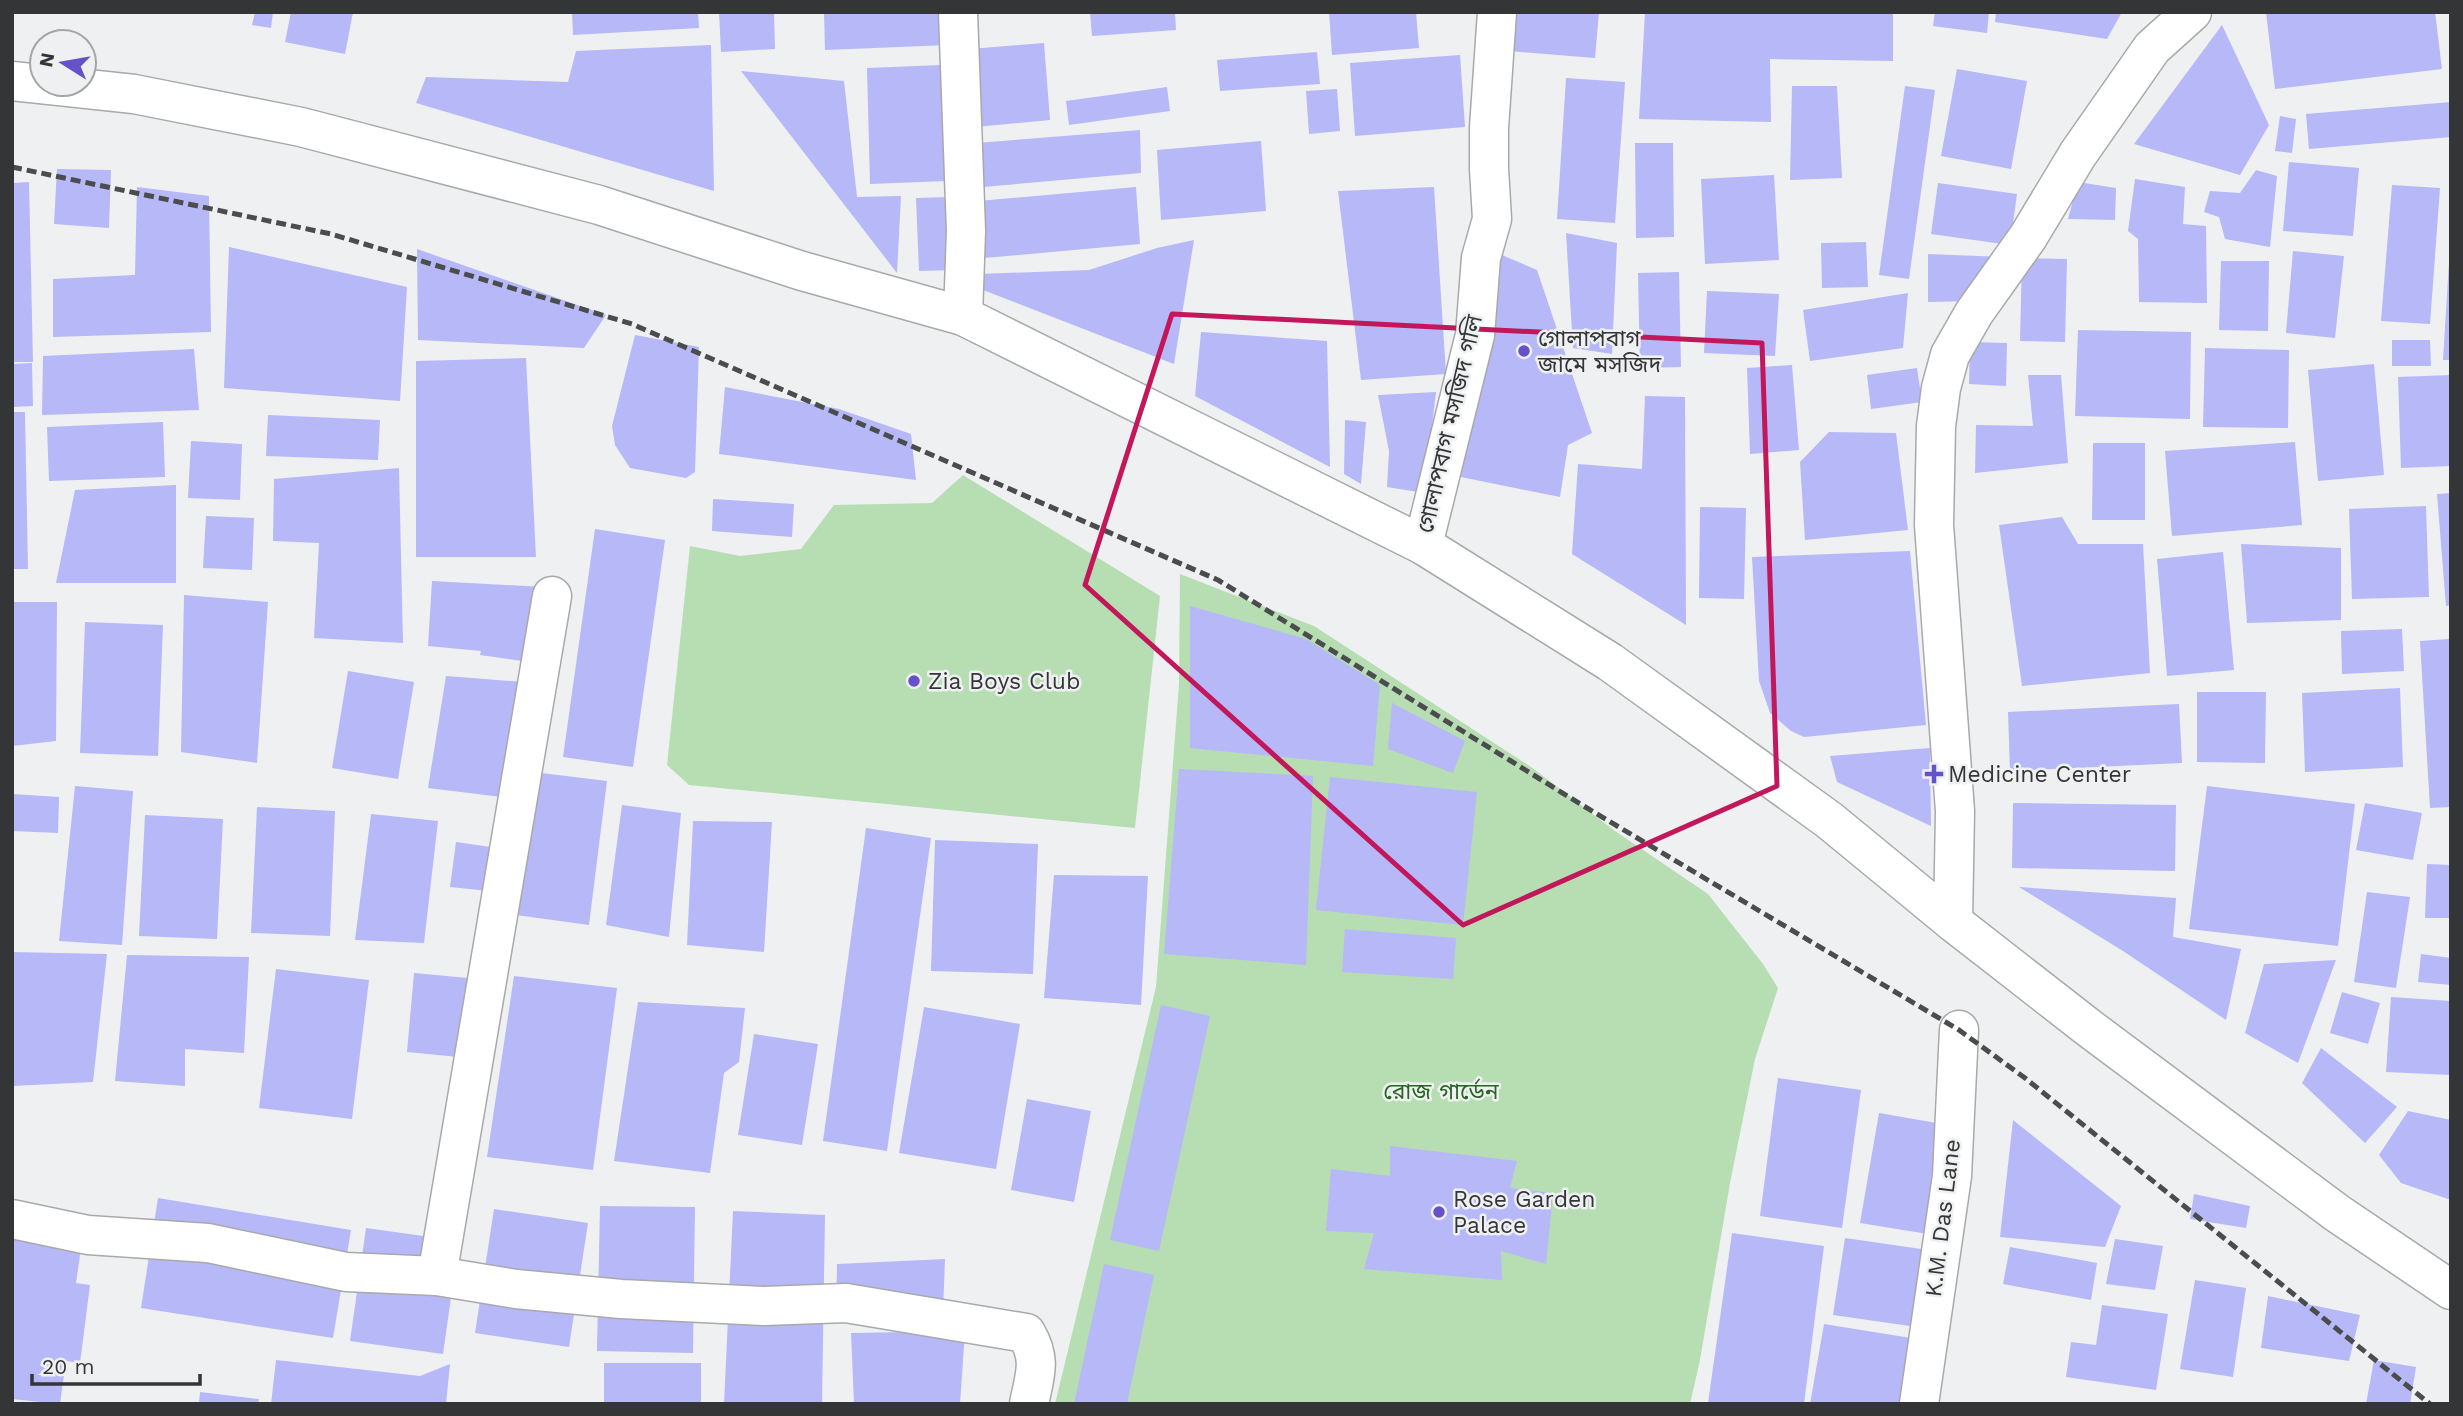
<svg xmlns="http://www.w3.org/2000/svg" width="2463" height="1416" viewBox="0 0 2463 1416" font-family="'Work Sans','Noto Sans Bengali',sans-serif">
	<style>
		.green { fill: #b7ddb2 }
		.building { fill: #b6b8f8 }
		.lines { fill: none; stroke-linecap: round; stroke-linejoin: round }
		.minor-casing { stroke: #a8a9ab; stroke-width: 41 }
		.minor { stroke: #fff; stroke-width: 38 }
		.rail { stroke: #4b4c4d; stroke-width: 5; stroke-dasharray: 10 5; stroke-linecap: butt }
		.marked { fill: none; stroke: #c2185b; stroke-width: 5; stroke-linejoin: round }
		.poi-dot { fill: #6551ca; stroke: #eff0f2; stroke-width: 2.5 }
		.labels { text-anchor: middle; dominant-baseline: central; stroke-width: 5; stroke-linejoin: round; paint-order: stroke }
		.poi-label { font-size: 23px; fill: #343536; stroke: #eff0f2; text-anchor: start }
		.street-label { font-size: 23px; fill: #343536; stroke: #eff0f2 }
		.park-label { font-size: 23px; fill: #276621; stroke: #eff0f2 }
	</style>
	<rect width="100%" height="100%" fill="#eff0f2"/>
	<g class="green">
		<path d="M 963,475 L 1160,596 L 1135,828 L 689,785 L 667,765 L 690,546 L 740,556 L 801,549 L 834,505 L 932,503 Z"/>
		<path d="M 1180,574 L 1314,626 L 1531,767 L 1615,831 L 1708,894 L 1763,964 L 1778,988 L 1755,1059 L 1730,1183 L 1700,1360 L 1690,1404 L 1055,1404 L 1156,987 L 1179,684 Z"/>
	</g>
	<g class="building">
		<path d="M 255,12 L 273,12 L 271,28 L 252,25 Z"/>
		<path d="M 291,12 L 353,12 L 345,54 L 285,42 Z"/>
		<path d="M 572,12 L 698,12 L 699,28 L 573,35 Z"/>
		<path d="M 719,12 L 774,12 L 775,49 L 721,52 Z"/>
		<path d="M 824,12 L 947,12 L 948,45 L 825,50 Z"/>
		<path d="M 1090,12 L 1175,12 L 1176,30 L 1092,36 Z"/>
		<path d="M 1329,12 L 1416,12 L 1419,48 L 1332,55 Z"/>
		<path d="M 1513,12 L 1599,12 L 1595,58 L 1509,51 Z"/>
		<path d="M 1645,12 L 1893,12 L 1893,61 L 1770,59 L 1771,122 L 1639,119 Z"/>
		<path d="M 1935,12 L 1989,12 L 1987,33 L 1933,26 Z"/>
		<path d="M 1996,12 L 2122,12 L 2107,39 L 1995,22 Z"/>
		<path d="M 2266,12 L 2435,12 L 2442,69 L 2275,89 Z"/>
		<path d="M 2222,25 L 2269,125 L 2240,175 L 2134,144 Z"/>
		<path d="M 1044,43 L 1050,120 L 975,127 L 970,49 Z"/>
		<path d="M 711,45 L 714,191 L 416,103 L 426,77 L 568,82 L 576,51 Z"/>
		<path d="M 1317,52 L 1320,84 L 1220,91 L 1217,60 Z"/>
		<path d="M 1460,55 L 1465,127 L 1355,136 L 1350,63 Z"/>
		<path d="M 942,65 L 946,181 L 870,184 L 867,68 Z"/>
		<path d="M 1957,69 L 2027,81 L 2011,169 L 1941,156 Z"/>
		<path d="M 741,71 L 844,81 L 857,197 L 901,196 L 897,273 Z"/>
		<path d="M 1566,78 L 1625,82 L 1615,223 L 1557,219 Z"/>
		<path d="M 1792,86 L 1837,86 L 1842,178 L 1790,180 Z"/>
		<path d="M 1905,86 L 1935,90 L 1909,279 L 1879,275 Z"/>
		<path d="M 1167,87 L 1170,111 L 1069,125 L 1066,101 Z"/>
		<path d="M 1337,89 L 1340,131 L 1309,134 L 1306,91 Z"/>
		<path d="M 2451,102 L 2451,137 L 2309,149 L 2306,114 Z"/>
		<path d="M 2280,116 L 2296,119 L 2292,153 L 2275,151 Z"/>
		<path d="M 1140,130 L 1141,173 L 983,187 L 976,143 Z"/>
		<path d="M 1261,141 L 1266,211 L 1161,220 L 1157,150 Z"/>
		<path d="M 1635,143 L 1673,143 L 1674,237 L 1636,238 Z"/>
		<path d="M 2289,162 L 2359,168 L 2353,236 L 2283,231 Z"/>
		<path d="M 57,169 L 111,170 L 109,228 L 54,224 Z"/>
		<path d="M 2256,170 L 2277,176 L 2270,247 L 2225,239 L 2219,217 L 2204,212 L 2210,191 L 2240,193 Z"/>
		<path d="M 1774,175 L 1779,260 L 1705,264 L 1701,179 Z"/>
		<path d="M 2135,179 L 2185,187 L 2183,224 L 2206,226 L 2207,303 L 2139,302 L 2138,239 L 2128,231 Z"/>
		<path d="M 29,182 L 33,362 L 12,362 L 12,183 Z"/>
		<path d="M 2078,182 L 2116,188 L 2115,220 L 2068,219 Z"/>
		<path d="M 1938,183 L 2017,194 L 2010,245 L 1931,234 Z"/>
		<path d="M 2392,185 L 2440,188 L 2430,324 L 2381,321 Z"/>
		<path d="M 137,187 L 209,196 L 211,332 L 53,337 L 53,279 L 135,275 Z"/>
		<path d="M 1136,187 L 1140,244 L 984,258 L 978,201 Z"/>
		<path d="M 1434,187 L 1446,374 L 1361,380 L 1338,191 Z"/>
		<path d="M 951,197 L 954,270 L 919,271 L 916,198 Z"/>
		<path d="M 1566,233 L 1617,243 L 1612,354 L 1573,348 Z"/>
		<path d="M 1194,240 L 1174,364 L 978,288 L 979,274 L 1089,270 L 1157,248 Z"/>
		<path d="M 1866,242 L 1868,287 L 1822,288 L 1821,243 Z"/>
		<path d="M 229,247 L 407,287 L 400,401 L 224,388 Z"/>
		<path d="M 417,249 L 606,315 L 584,348 L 418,340 Z"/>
		<path d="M 2293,251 L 2344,256 L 2335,338 L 2286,333 Z"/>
		<path d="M 1928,254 L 2003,257 L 1976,301 L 1928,302 Z"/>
		<path d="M 1502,255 L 1537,270 L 1592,433 L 1568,445 L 1560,497 L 1461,477 Z"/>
		<path d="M 2022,258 L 2067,259 L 2065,342 L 2020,341 Z"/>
		<path d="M 2221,261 L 2269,261 L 2268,331 L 2219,330 Z"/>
		<path d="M 2449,262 L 2451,262 L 2451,360 L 2443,360 Z"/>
		<path d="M 1679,272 L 1681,367 L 1640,368 L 1638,273 Z"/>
		<path d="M 1707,291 L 1779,294 L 1775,356 L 1704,353 Z"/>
		<path d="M 1908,293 L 1903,348 L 1810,361 L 1803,310 Z"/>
		<path d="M 2078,330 L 2191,332 L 2190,419 L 2075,416 Z"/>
		<path d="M 1201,332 L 1327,341 L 1330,467 L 1195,396 Z"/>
		<path d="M 635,335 L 699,347 L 695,472 L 686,478 L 630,468 L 615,445 L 612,426 Z"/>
		<path d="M 2392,340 L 2430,340 L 2431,366 L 2392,366 Z"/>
		<path d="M 1970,342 L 2007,343 L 2006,386 L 1969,384 Z"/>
		<path d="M 2205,348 L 2289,350 L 2288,428 L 2203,427 Z"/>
		<path d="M 194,349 L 199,410 L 42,415 L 43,356 Z"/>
		<path d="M 526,358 L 536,557 L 416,557 L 416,361 Z"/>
		<path d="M 32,363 L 33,406 L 12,407 L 12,364 Z"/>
		<path d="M 2374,364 L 2384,475 L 2318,481 L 2308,370 Z"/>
		<path d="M 1792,365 L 1799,450 L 1750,454 L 1747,368 Z"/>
		<path d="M 1917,368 L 1922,402 L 1871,409 L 1867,375 Z"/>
		<path d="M 2028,375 L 2061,375 L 2068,463 L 1975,473 L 1976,425 L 2033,426 Z"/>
		<path d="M 2451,375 L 2451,466 L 2401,468 L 2398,377 Z"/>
		<path d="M 725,387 L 839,409 L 911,434 L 916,480 L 719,454 Z"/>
		<path d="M 1436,392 L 1424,493 L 1387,487 L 1389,451 L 1378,395 Z"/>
		<path d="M 1645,396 L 1685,397 L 1686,625 L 1572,554 L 1578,464 L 1642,469 Z"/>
		<path d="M 12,412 L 25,412 L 28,569 L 12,569 Z"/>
		<path d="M 268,415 L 380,420 L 378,460 L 266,456 Z"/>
		<path d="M 1345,420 L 1366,422 L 1361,484 L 1344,474 Z"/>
		<path d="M 163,422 L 165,477 L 49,481 L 47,427 Z"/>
		<path d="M 1829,432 L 1896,433 L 1908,530 L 1805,540 L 1800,462 Z"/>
		<path d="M 191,441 L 242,444 L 240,500 L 188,498 Z"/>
		<path d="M 2295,442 L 2302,525 L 2172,536 L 2165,451 Z"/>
		<path d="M 2093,443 L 2145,443 L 2145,520 L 2092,520 Z"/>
		<path d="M 399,468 L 403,643 L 314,638 L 319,543 L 273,541 L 274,479 Z"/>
		<path d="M 176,485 L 176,583 L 56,583 L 75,490 Z"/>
		<path d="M 2451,493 L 2451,605 L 2446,606 L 2437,494 Z"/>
		<path d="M 713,499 L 794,504 L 792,537 L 712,531 Z"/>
		<path d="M 2426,506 L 2429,597 L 2352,599 L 2349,509 Z"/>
		<path d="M 1700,507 L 1746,508 L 1744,599 L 1699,598 Z"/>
		<path d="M 206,516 L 254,518 L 252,570 L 203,568 Z"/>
		<path d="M 2062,517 L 2078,544 L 2143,544 L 2150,673 L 2022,686 L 1999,525 Z"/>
		<path d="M 595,529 L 665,540 L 633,767 L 563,757 Z"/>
		<path d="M 2241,544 L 2341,548 L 2341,620 L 2247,623 Z"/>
		<path d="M 1910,551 L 1926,725 L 1804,737 L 1791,731 L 1770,713 L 1759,681 L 1752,557 Z"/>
		<path d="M 2223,552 L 2234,670 L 2167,676 L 2157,559 Z"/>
		<path d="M 432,581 L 543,587 L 537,663 L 480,655 L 481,651 L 428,646 Z"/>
		<path d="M 184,595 L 268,602 L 257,763 L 181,752 Z"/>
		<path d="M 12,602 L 57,602 L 56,741 L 12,746 Z"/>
		<path d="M 1190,606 L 1306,639 L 1380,685 L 1373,766 L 1190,748 Z"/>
		<path d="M 85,622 L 163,625 L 158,756 L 80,753 Z"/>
		<path d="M 2402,629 L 2404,671 L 2342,674 L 2341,631 Z"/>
		<path d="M 2449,639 L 2451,676 L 2451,807 L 2430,808 L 2420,641 Z"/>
		<path d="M 348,671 L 414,682 L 398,779 L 332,768 Z"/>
		<path d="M 446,676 L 537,683 L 518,799 L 428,788 Z"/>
		<path d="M 2400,688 L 2403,767 L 2305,772 L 2302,693 Z"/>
		<path d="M 2197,692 L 2266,692 L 2265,763 L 2197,762 Z"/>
		<path d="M 1392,703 L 1465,741 L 1453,773 L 1388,749 Z"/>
		<path d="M 2179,704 L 2182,763 L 2010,771 L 2008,712 Z"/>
		<path d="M 1930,748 L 1931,826 L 1837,782 L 1830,756 Z"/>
		<path d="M 1179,769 L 1313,776 L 1306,965 L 1164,954 Z"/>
		<path d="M 533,772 L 607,781 L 589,925 L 516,915 Z"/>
		<path d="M 1330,777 L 1477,792 L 1463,925 L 1316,910 Z"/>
		<path d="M 75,786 L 133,791 L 122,945 L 59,941 Z"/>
		<path d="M 2207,786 L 2355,804 L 2338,946 L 2189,929 Z"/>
		<path d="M 12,794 L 59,797 L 58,833 L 12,831 Z"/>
		<path d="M 2013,803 L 2176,805 L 2175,871 L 2012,868 Z"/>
		<path d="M 2365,803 L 2422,813 L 2413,860 L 2356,850 Z"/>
		<path d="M 622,805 L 681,813 L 669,937 L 606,925 Z"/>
		<path d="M 257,807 L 335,811 L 330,936 L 251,933 Z"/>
		<path d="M 371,814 L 438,821 L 424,943 L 355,940 Z"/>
		<path d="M 145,815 L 223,819 L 217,939 L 139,936 Z"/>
		<path d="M 693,821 L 772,822 L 764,952 L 687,945 Z"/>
		<path d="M 866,828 L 931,838 L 887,1151 L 823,1141 Z"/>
		<path d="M 935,840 L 1038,844 L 1033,974 L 931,971 Z"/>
		<path d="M 456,842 L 512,850 L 508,893 L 450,887 Z"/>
		<path d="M 2427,864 L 2451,865 L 2451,918 L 2425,918 Z"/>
		<path d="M 1054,875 L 1148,876 L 1141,1005 L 1044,998 Z"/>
		<path d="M 2019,887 L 2176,898 L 2173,937 L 2241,949 L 2226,1020 L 2123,951 Z"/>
		<path d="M 2367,892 L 2410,897 L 2396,988 L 2354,982 Z"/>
		<path d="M 1345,929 L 1456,938 L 1453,979 L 1342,972 Z"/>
		<path d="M 12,952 L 107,954 L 93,1082 L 12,1086 Z"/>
		<path d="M 2421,954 L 2451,958 L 2451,985 L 2418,982 Z"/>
		<path d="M 127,955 L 249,957 L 244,1053 L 185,1049 L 185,1086 L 115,1081 Z"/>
		<path d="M 2336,960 L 2298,1063 L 2245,1033 L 2264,964 Z"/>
		<path d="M 276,969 L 369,980 L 352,1119 L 259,1108 Z"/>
		<path d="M 414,973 L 478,979 L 469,1058 L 407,1052 Z"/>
		<path d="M 514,976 L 617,988 L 593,1170 L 487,1157 Z"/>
		<path d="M 2342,992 L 2380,1003 L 2368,1044 L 2330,1033 Z"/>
		<path d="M 2391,997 L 2451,1001 L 2451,1075 L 2386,1072 Z"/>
		<path d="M 638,1002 L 745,1008 L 739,1062 L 724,1073 L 710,1173 L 614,1161 Z"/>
		<path d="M 1161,1005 L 1210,1016 L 1159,1251 L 1110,1240 Z"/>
		<path d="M 924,1007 L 1020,1024 L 996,1169 L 899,1153 Z"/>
		<path d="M 754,1034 L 818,1044 L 802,1145 L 738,1135 Z"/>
		<path d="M 2321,1048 L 2397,1107 L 2365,1143 L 2302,1083 Z"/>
		<path d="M 1778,1078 L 1861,1090 L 1842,1228 L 1760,1216 Z"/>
		<path d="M 1027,1099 L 1091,1111 L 1074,1202 L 1011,1190 Z"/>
		<path d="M 2408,1111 L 2451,1120 L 2451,1200 L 2401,1183 L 2379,1155 Z"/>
		<path d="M 1879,1113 L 1954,1126 L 1934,1235 L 1860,1223 Z"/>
		<path d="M 2013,1120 L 2121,1206 L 2105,1247 L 2000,1237 Z"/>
		<path d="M 1390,1146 L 1517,1161 L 1510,1188 L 1553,1193 L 1546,1264 L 1501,1251 L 1502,1280 L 1364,1269 L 1374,1233 L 1326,1231 L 1331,1169 L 1390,1176 Z"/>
		<path d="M 2194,1194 L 2250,1206 L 2246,1228 L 2190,1219 Z"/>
		<path d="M 158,1198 L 351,1230 L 333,1338 L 141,1308 Z"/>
		<path d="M 600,1206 L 695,1207 L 693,1353 L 597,1351 Z"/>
		<path d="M 494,1209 L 588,1223 L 569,1347 L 475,1333 Z"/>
		<path d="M 733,1211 L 825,1215 L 822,1404 L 724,1404 Z"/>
		<path d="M 12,1226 L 83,1235 L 76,1283 L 90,1285 L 80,1363 L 66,1361 L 60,1404 L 12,1399 Z"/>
		<path d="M 366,1228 L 459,1241 L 443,1354 L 350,1341 Z"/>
		<path d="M 1732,1233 L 1824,1246 L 1804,1404 L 1708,1403 Z"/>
		<path d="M 1845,1238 L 1935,1251 L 1924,1328 L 1833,1315 Z"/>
		<path d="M 2115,1239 L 2163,1246 L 2155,1290 L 2106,1284 Z"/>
		<path d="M 2010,1247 L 2097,1263 L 2091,1300 L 2003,1284 Z"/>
		<path d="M 945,1259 L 943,1311 L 836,1316 L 837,1264 Z"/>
		<path d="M 1104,1264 L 1154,1275 L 1127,1404 L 1074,1404 Z"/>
		<path d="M 2195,1280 L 2246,1288 L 2233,1377 L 2180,1369 Z"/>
		<path d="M 2268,1296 L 2360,1315 L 2349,1361 L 2261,1348 Z"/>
		<path d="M 2102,1305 L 2168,1314 L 2156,1390 L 2066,1377 L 2071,1342 L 2096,1345 Z"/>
		<path d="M 1824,1324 L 1917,1339 L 1906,1404 L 1810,1404 Z"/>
		<path d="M 965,1331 L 960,1404 L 854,1404 L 851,1333 Z"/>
		<path d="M 276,1360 L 420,1376 L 450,1364 L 446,1404 L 271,1404 Z"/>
		<path d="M 2374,1360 L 2416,1367 L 2410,1404 L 2366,1404 Z"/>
		<rect x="604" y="1363" width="97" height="41"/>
		<path d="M 200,1392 L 259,1399 L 258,1404 L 199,1404 Z"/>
	</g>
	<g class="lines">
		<defs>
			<g id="minor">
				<path d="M 958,12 L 966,231 L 963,316"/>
				<path d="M 12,81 L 134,94 L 301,127 L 599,205 L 802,271 L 963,316 L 1423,545 L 1610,662 L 1829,820 L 1953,922 L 2089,1028 L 2337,1213 L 2451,1290"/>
				<path d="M 1423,545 L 1475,335 L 1481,258 L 1492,219 L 1489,169 L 1489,128 L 1497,12"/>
				<path d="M 1953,922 L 1955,811 L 1934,525 L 1936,426 L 1941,388 L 1950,355 L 1974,313 L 2028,237 L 2078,154 L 2152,48 L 2192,12"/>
				<path d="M 12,1219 L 88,1235 L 208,1243 L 346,1272 L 437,1276 L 516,1289 L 621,1299 L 764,1306 L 846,1303 L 1026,1333 C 1042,1360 1035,1374 1029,1404"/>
				<path d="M 437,1276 L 552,596"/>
				<path d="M 1919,1404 L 1952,1176 L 1959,1030"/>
			</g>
		</defs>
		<use href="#minor" class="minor-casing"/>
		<use href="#minor" class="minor"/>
		<path class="rail" d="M 12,167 L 331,234 L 632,324 L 1218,580 L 1582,805 L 1959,1030 L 2025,1078 L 2430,1404"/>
	</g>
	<path class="marked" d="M 1172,314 L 1762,343 L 1777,786 L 1463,925 L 1085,585 Z"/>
	<g class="poi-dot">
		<circle cx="1524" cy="351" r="7"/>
		<circle cx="914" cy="681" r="7"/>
		<path d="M1930.5 763.5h7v7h7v7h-7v7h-7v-7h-7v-7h7z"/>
		<circle cx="1439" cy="1212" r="7"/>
	</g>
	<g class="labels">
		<g class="poi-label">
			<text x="1538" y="338">গোলাপবাগ<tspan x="1538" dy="26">জামে মসজিদ</tspan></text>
			<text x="928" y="681">Zia Boys Club</text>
			<text x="1948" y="774">Medicine Center</text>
			<text x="1453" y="1199">Rose Garden<tspan x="1453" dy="26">Palace</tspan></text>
		</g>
		<g class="street-label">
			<text transform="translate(1450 424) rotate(-77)">গোলাপবাগ মসজিদ গলি</text>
			<text transform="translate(1943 1218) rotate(-83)">K.M. Das Lane</text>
		</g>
		<g class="park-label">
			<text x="1441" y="1091">রোজ গার্ডেন</text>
		</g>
	</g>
	<rect width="2463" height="1416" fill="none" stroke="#343536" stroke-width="28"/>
	<g transform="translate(63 63) rotate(281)"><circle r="33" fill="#eff0f2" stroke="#a4a5a7" stroke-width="2"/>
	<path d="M0-5L12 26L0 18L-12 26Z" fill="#6551ca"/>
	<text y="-10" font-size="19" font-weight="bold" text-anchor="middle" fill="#343536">N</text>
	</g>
	<path d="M32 1374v10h168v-10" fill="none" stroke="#343536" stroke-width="3.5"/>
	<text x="42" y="1374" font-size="21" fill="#343536" stroke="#eff0f2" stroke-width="5" paint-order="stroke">20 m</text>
</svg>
